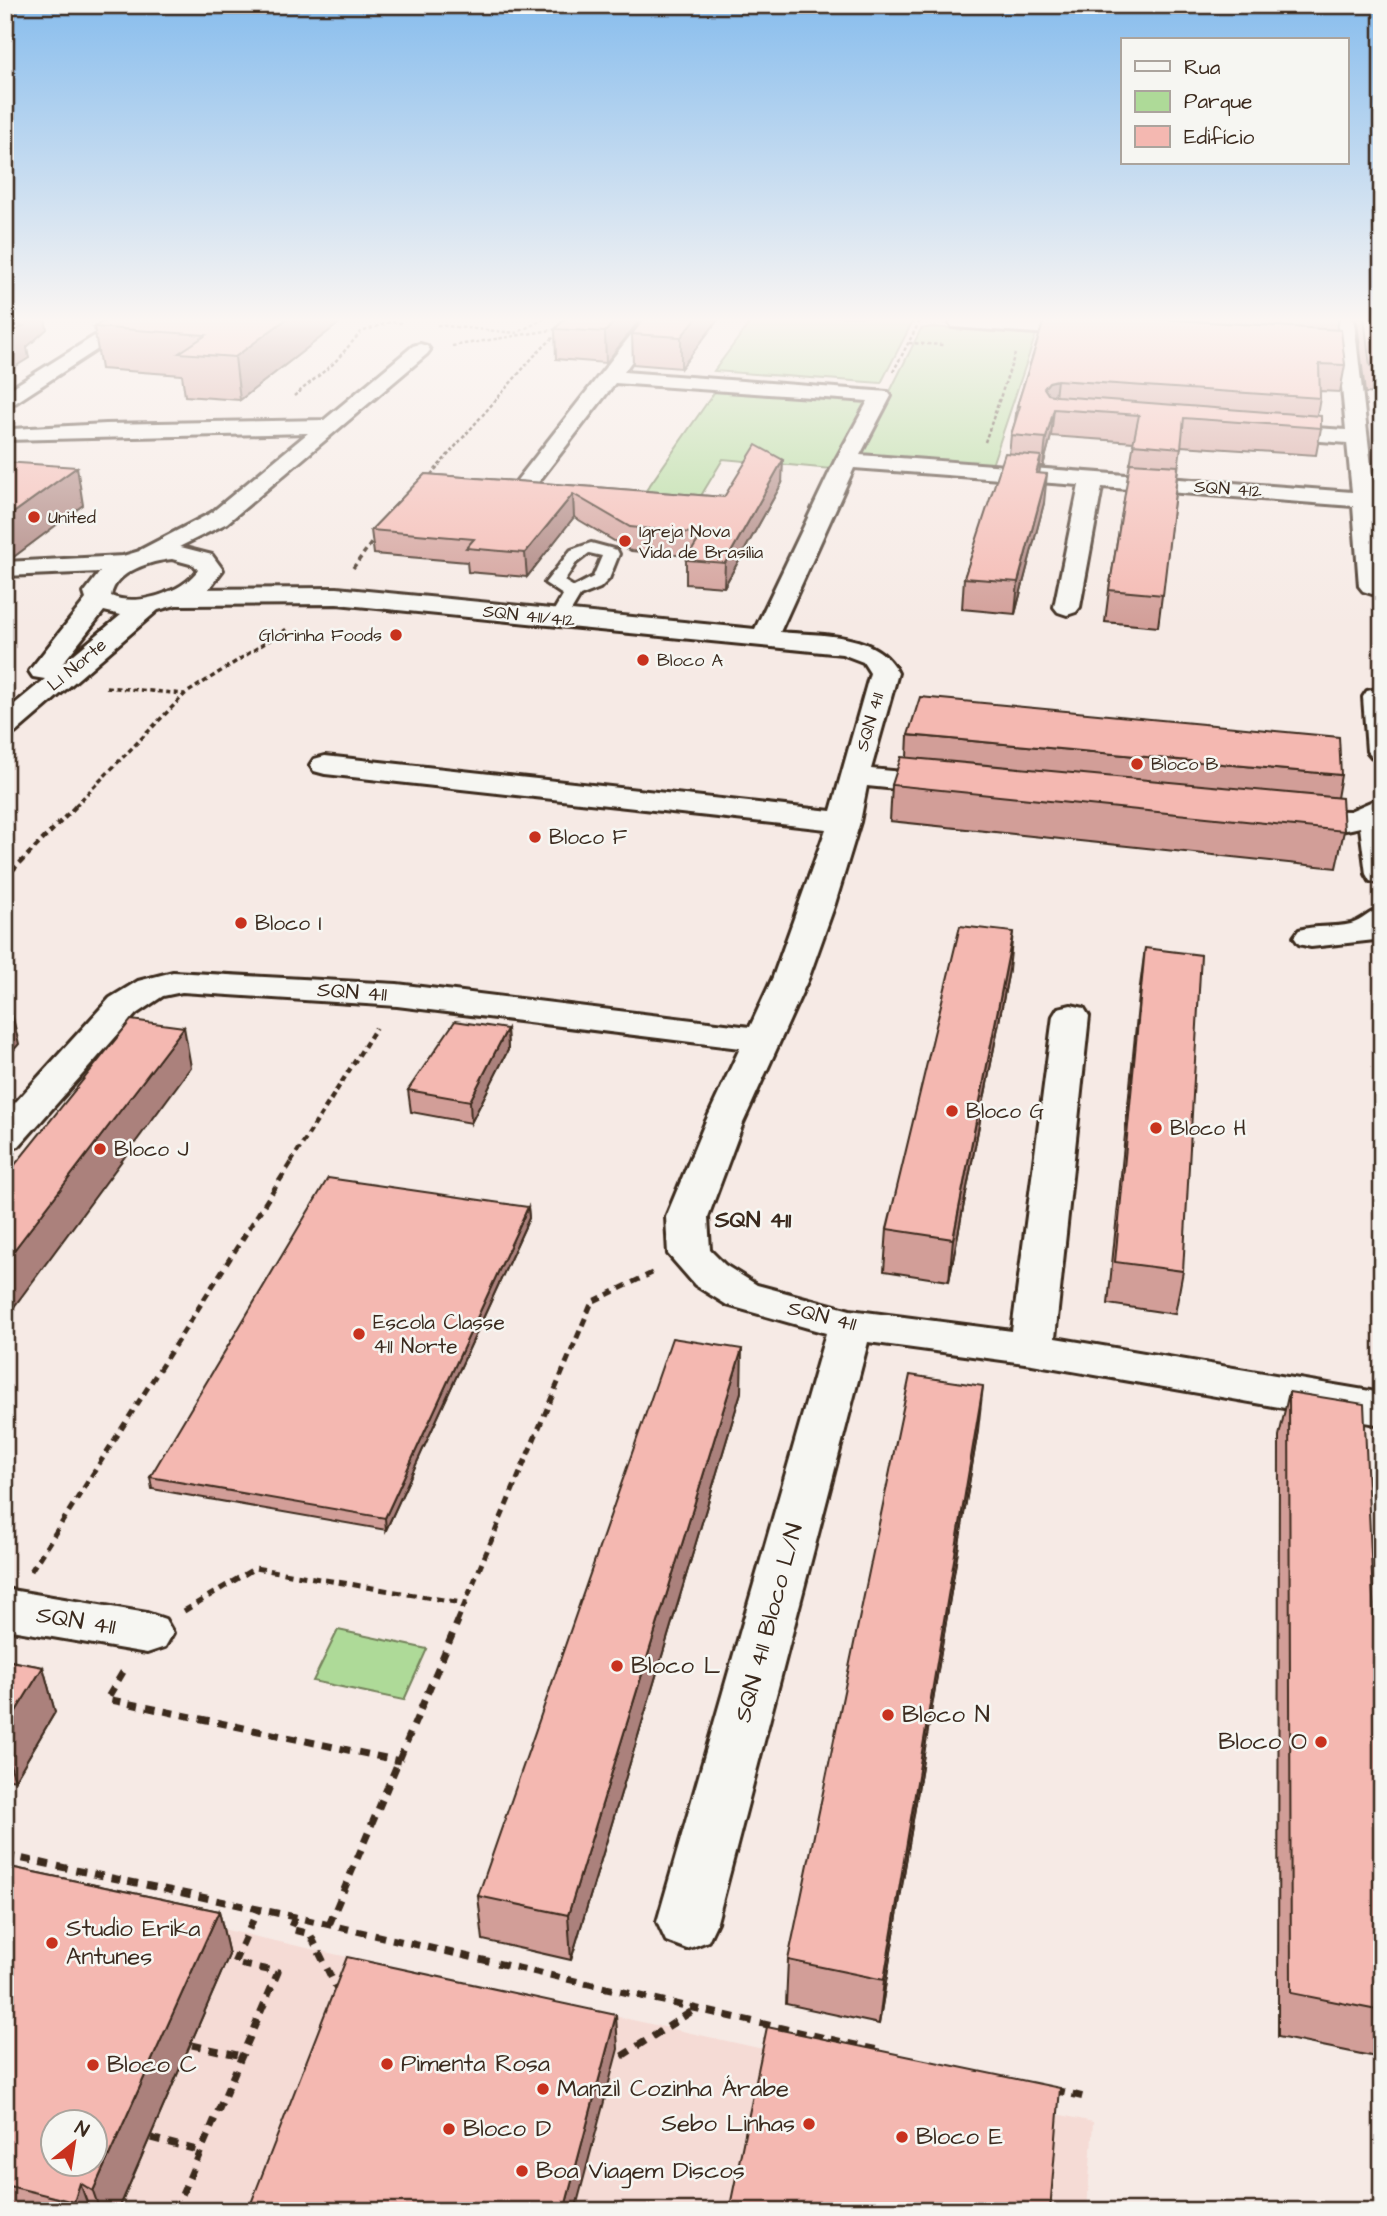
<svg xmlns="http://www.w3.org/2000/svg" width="1387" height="2216" viewBox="0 0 1387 2216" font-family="'Architects Daughter',sans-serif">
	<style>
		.built { fill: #f5dbd5; fill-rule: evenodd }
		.green { fill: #aeda98; stroke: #74825b; stroke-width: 2 }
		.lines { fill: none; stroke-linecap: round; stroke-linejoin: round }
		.service-casing { stroke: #3b2a1e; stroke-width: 6 }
		.minor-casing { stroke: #3b2a1e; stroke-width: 6 }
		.tertiary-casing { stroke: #3b2a1e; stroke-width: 6 }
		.path-far4 { stroke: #3b2a1e; stroke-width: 2.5; stroke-dasharray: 3.5 2.5; stroke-linecap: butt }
		.path-far3 { stroke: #3b2a1e; stroke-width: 3.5; stroke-dasharray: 5 3.5; stroke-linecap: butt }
		.path-far2 { stroke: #3b2a1e; stroke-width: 4.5; stroke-dasharray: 6 4.5; stroke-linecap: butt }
		.path-far1 { stroke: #3b2a1e; stroke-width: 5; stroke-dasharray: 8 6; stroke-linecap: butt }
		.path { stroke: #3b2a1e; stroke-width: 7; stroke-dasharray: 10 8; stroke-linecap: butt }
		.service { fill: #f6f6f2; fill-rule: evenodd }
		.minor { fill: #f6f6f2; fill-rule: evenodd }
		.tertiary { fill: #f6f6f2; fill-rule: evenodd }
		.wall { fill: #d29e98; stroke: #3b2a1e; stroke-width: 2 }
		.shaded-wall { fill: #ab817c; stroke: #3b2a1e; stroke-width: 2 }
		.building { fill: #f4b8b1; stroke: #3b2a1e; stroke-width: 2; fill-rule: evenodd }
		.poi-dot { fill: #c8321e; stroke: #f6f6f2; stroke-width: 2.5 }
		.labels { text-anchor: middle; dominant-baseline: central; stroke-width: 5; stroke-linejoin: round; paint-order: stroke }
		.far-street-label { font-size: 18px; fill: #3b2a1e; stroke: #f6f6f2 }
		.far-poi-label { font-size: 18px; fill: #3b2a1e; stroke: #f6f6f2; text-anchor: start }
		.poi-label { font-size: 21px; fill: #3b2a1e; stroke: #f6f6f2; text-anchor: start }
		.street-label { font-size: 21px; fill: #3b2a1e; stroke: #f6f6f2 }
		.neighbourhood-label { font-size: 23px; font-weight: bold; fill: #3b2a1e; stroke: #f6f6f2 }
		.near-street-label { font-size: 24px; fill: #3b2a1e; stroke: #f6f6f2 }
		.near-poi-label { font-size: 24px; fill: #3b2a1e; stroke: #f6f6f2; text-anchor: start }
	</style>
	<rect width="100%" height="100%" fill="#f6eae5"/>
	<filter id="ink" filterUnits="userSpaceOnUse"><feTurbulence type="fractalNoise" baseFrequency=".0143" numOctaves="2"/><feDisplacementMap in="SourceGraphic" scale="14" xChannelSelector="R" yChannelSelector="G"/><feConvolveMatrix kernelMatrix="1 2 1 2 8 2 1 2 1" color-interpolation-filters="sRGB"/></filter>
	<g filter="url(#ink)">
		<path class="built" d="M 5,1881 L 1093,2122 L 1087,2211 L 5,2211 ZM 52,2122 L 94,2122 L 94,2164 L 52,2164 Z"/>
		<g class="green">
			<path d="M 754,317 L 915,317 L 881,383 L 714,371 Z"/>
			<path d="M 931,327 L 1036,334 L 991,468 L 857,458 L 921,329 Z"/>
			<path d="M 718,387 L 869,398 L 831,469 L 723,459 L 693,509 L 636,505 Z"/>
			<path d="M 338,1630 L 427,1649 L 404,1700 L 313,1681 Z"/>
		</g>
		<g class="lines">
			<defs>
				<path id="service" d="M 591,543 L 617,550 L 619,554 L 609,579 L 600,588 L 580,596 L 564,623 L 552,623 L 549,619 L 563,595 L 545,583 L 571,550 ZM 589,553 L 602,556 L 593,577 L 574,587 L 564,581 L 576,563 Z"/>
				<g id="minor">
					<path d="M 125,317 L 147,317 L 12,405 L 5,407 L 5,392 Z"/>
					<path d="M 645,317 L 663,317 L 624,372 L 888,392 L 891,396 L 860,455 L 1352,492 L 1347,443 L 1269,437 L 1261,436 L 1258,431 L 1261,426 L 1269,425 L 1346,430 L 1336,325 L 1322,317 L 1348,317 L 1354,322 L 1382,559 L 1382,590 L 1372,594 L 1363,591 L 1359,586 L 1353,506 L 1102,487 L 1080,607 L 1076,612 L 1067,615 L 1058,612 L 1054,607 L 1079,485 L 854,468 L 780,632 C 821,636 877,631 898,673 L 871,769 L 946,776 L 957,779 L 961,785 L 957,791 L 946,794 L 867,786 L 860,822 L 835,904 L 809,977 L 743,1123 L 708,1217 L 710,1250 L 725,1265 L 757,1285 L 850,1310 L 1012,1331 L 1053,1016 L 1058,1008 L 1071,1005 L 1084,1008 L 1089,1016 L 1055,1338 L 1382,1393 L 1382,1425 L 1032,1364 L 868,1342 L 717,1922 L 708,1941 L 687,1949 L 666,1941 L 657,1922 L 826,1333 L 727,1305 L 695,1285 L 668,1254 L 666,1217 L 705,1123 L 740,1048 L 397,1006 L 182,992 L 163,996 L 136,1014 L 19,1146 L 5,1150 L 5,1114 L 110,998 L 138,981 L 173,972 L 397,984 L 750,1027 L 773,977 L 826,829 L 325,774 L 314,771 L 310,765 L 314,759 L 325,756 L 831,811 L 870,673 L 863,662 L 842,654 L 337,604 L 176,605 L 167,602 L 163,597 L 167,592 L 176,589 L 337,588 L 755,629 L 835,461 L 868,401 L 615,383 L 530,493 L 514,493 L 511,488 Z"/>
					<path d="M 959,317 L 1093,325 L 1102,331 L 1093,337 L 952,327 L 950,323 L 952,319 Z"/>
					<path d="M 420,344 L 427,346 L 430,350 L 427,354 L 227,523 L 149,562 L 140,560 L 137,555 L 140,550 L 211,513 L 308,433 L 5,440 L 5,430 L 12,429 L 106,424 L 324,420 L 413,346 Z"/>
					<path d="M 1377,689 L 1382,690 L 1382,760 L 1372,757 L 1367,751 L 1363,697 L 1367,691 Z"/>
					<path d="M 1382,797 L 1382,884 L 1370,881 L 1366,874 L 1360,827 C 1334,834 1306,832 1280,826 L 1275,819 L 1280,812 L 1291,810 L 1350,811 Z"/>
					<path d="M 1382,908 L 1382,935 L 1375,940 L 1311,947 L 1299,944 L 1294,937 L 1299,930 C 1316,925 1334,928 1351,924 C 1362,921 1370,911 1382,908 Z"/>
					<path d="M 5,1589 L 147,1613 L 165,1619 L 173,1633 L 165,1647 L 147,1653 L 5,1629 Z"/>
				</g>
				<path id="tertiary" d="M 173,545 L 212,555 L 223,570 L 207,591 L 183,603 L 158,610 L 15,733 L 5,736 L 5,712 L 45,679 L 33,677 L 29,671 L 86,599 L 84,593 L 100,572 L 5,576 L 5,562 L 123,556 L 150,548 ZM 172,559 L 194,565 L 198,570 C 182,593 136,607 111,596 C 115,571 151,561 172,559 ZM 104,611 L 121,615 L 62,664 Z"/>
			</defs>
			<use href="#service" class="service-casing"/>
			<use href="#minor" class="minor-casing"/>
			<use href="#tertiary" class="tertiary-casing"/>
			<g class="path-far4">
				<path d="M 437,325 L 516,333 L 548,317"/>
				<path d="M 909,343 L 943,345"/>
				<path d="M 452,346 L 558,329"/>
				<path d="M 893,372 L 922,317"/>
				<path d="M 294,396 L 334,363 L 361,332 L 390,322 L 404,323"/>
				<path d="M 985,442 L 1015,354"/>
				<path d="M 427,479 L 534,356 L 559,332"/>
			</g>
			<g class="path-far3">
				<path d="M 353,568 L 375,538"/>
				<path d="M 106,687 L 184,694"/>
				<path d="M 75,806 L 185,694 L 287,629"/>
			</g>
			<g class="path-far2">
				<path d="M 5,878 L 77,805"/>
				<path d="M 291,1162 L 376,1028"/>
			</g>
			<g class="path-far1">
				<path d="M 31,1571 L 292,1161"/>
				<path d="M 184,1611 L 255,1568 L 467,1604"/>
				<path d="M 457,1622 L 592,1302 L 654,1272"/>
			</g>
			<g class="path">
				<path d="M 123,1672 L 107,1699 L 400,1761"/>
				<path d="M 5,1855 L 295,1917 L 882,2051"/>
				<path d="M 295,1917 L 290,1929 L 310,1934 L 338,1991"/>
				<path d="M 329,1925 L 458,1621"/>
				<path d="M 192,2045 L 242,2056"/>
				<path d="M 622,2056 L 697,2008"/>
				<path d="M 1055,2090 L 1084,2097"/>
				<path d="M 151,2138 L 201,2151"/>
				<path d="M 175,2211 L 278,1972 L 234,1963 L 258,1909"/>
			</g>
			<use href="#service" class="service"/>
			<use href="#minor" class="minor"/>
			<use href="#tertiary" class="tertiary"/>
		</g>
		<g class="wall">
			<path d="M 110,317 L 347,317 L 240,400 L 185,396 L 182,375 L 101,369 L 94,327 Z"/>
			<path d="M 566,317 L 642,317 L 606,363 L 556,359 L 555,329 Z"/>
			<path d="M 645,317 L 720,317 L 681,368 L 633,364 L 632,334 Z"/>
			<path d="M 1045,317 L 1339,317 L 1337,330 L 1345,365 L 1340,392 L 1320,391 L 1320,398 L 1317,415 L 1321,428 L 1316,455 L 1181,446 L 1158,627 L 1105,622 L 1109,590 L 1134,442 L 1051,436 L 1043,466 L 1040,466 L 1039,473 L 1044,503 L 1015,614 L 962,609 L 964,578 L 1009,454 L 1011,435 L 1015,422 L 1017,406 Z"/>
			<path d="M 1351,317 L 1382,317 L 1382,394 L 1365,393 L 1357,322 Z"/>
			<path d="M 425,474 L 724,497 L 782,483 L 724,587 L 686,584 L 686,560 L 688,556 L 631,551 L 574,517 L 527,577 L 468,572 L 467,562 L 374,554 L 371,530 Z"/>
			<path d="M 908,735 L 1341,775 L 1337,798 L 1344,831 L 1336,868 L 890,821 L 892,785 L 907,757 Z"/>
			<path d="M 1145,948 L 1183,1271 L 1175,1314 L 1108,1304 L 1140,986 Z"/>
			<path d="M 1009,970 L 949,1281 L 884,1271 L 887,1229 Z"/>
			<path d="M 507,1029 L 508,1050 L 471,1123 L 411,1112 L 408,1090 Z"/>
			<path d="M 528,1207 L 529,1218 L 386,1530 L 152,1489 L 150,1477 Z"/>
			<path d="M 741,1392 L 571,1960 L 483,1940 L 478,1896 Z"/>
			<path d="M 1289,1392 L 1382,1791 L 1382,2042 L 1376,2057 L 1278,2037 L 1279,1436 Z"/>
			<path d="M 978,1430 L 879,2024 L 786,2004 L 788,1960 Z"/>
			<path d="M 5,1660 L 43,1667 L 55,1712 L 15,1780 L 5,1778 Z"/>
			<path d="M 5,1866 L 219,1911 L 229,1955 L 118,2211 L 5,2211 Z"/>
		</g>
		<g class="shaded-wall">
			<path d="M 19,317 L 45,317 L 47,329 L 27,347 L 29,358 L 5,373 L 5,336 L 9,325 Z"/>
			<path d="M 289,317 L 347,317 L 240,400 L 235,357 Z"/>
			<path d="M 618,317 L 642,317 L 606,363 L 605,332 Z"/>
			<path d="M 697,317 L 720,317 L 681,368 L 681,337 Z"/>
			<path d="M 1057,380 L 1054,406 L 1044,388 L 1049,382 Z"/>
			<path d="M 1054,409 L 1051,436 L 1043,466 L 1046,438 Z"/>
			<path d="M 1041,456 L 1038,485 L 1036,473 Z"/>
			<path d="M 783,460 L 782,483 L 724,587 L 725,563 Z"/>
			<path d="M 77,467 L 83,505 L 11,559 L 5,560 L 5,519 Z"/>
			<path d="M 1047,474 L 1044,503 L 1015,614 L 1018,582 Z"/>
			<path d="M 573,494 L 574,517 L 527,577 L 525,553 Z"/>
			<path d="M 1013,932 L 1009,970 L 949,1281 L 953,1239 Z"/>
			<path d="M 10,1005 L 19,1044 L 5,1060 L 5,1010 Z"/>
			<path d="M 184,1027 L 191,1067 L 5,1319 L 5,1262 Z"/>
			<path d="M 507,1029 L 508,1050 L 471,1123 L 470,1101 Z"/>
			<path d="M 528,1207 L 529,1218 L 386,1530 L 385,1518 Z"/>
			<path d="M 742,1349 L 741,1392 L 571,1960 L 568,1915 Z"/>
			<path d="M 983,1386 L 978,1430 L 879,2024 L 884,1980 Z"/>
			<path d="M 43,1667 L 55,1712 L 15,1780 L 5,1749 L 5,1729 Z"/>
			<path d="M 219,1911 L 229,1955 L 118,2211 L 100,2211 L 93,2191 Z"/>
			<path d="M 616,2015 L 618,2049 L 575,2211 L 564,2211 Z"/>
			<path d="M 80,2183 L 90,2211 L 77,2211 L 74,2202 Z"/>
		</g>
		<g class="building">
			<path d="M 5,317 L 19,317 L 9,325 L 23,326 L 5,336 Z"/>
			<path d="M 110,317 L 289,317 L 235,357 L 179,353 L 206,335 L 94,327 Z"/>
			<path d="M 566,317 L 618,317 L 605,332 L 555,329 Z"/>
			<path d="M 645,317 L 697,317 L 681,337 L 632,334 Z"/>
			<path d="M 1045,317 L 1125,317 L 1341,330 L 1345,365 L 1319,364 L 1320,398 L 1057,380 L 1049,382 L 1044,388 L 1048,394 L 1057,396 L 1321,416 L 1321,428 L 1184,418 L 1181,448 L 1133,444 L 1139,415 L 1054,409 L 1046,438 L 1011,435 L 1020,406 L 1017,406 Z"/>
			<path d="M 1364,317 L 1382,317 L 1382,367 L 1370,366 Z"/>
			<path d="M 756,445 L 783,460 L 725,563 L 686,560 L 702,534 L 630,527 L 573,494 L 525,553 L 466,548 L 474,539 L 371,530 L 425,474 L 724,497 Z"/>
			<path d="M 1005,453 L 1041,456 L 1036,473 L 1047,474 L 1018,582 L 964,578 Z"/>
			<path d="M 5,462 L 77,467 L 5,519 Z"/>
			<path d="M 1130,463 L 1178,466 L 1163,595 L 1109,590 Z"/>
			<path d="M 920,697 L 1339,737 L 1341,775 L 908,735 Z"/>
			<path d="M 901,757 L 1342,798 L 1344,831 L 892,785 Z"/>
			<path d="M 960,926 L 1013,932 L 953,1239 L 887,1229 Z"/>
			<path d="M 1145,948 L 1201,955 L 1183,1271 L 1115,1262 Z"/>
			<path d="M 131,1020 L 184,1027 L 5,1262 L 5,1177 Z"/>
			<path d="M 455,1021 L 507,1029 L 470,1101 L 408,1090 Z"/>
			<path d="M 328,1178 L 528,1207 L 385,1518 L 150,1477 Z"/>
			<path d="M 672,1338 L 742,1349 L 568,1915 L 478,1896 Z"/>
			<path d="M 910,1375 L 983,1386 L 884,1980 L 788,1960 Z"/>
			<path d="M 1289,1392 L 1364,1404 L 1382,1791 L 1382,2011 L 1291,1993 Z"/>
			<path d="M 5,1660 L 43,1667 L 5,1729 Z"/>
			<path d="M 5,1866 L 219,1911 L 93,2191 L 80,2183 L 74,2202 L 5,2185 ZM 52,2122 L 94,2122 L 94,2164 L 52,2164 Z"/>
			<path d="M 347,1957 L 616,2015 L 564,2211 L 248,2211 Z"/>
			<path d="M 767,2027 L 1060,2088 L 1050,2211 L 729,2211 Z"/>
		</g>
	</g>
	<linearGradient id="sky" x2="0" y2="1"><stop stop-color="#88bded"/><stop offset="0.51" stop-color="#fbf6f3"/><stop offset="1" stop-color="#fbf6f3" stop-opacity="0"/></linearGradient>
	<rect width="1387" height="627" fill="url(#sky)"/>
	<g class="poi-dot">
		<circle cx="34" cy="517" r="7"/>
		<circle cx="625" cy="541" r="7"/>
		<circle cx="396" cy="635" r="7"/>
		<circle cx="643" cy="660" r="7"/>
		<circle cx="1137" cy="764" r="7"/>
		<circle cx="535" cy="837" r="7"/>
		<circle cx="241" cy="923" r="7"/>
		<circle cx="952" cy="1111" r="7"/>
		<circle cx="1156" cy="1128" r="7"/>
		<circle cx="100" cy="1149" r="7"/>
		<circle cx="359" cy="1334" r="7"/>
		<circle cx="617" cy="1666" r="7"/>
		<circle cx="888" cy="1715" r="7"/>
		<circle cx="1321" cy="1742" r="7"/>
		<circle cx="52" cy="1943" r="7"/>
		<circle cx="387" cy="2064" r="7"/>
		<circle cx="93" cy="2065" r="7"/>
		<circle cx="543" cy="2089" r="7"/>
		<circle cx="809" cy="2124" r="7"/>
		<circle cx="449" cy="2129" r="7"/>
		<circle cx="902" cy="2137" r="7"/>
		<circle cx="522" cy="2171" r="7"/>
	</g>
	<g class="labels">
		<g class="far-street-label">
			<text transform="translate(1228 489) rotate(4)">SQN 412</text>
			<text transform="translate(529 616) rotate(6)">SQN 411/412</text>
			<text transform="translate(77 665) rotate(-40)">L1 Norte</text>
			<text transform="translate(870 722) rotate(-74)">SQN 411</text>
		</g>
		<g class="far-poi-label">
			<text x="48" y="517">United</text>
			<text x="639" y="531">Igreja Nova<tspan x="639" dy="21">Vida de Brasília</tspan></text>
			<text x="382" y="635" text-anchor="end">Glorinha Foods</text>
			<text x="657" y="660">Bloco A</text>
			<text x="1151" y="764">Bloco B</text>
		</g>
		<g class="poi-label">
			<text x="549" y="837">Bloco F</text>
			<text x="255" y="923">Bloco I</text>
			<text x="966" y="1111">Bloco G</text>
			<text x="1170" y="1128">Bloco H</text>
			<text x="114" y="1149">Bloco J</text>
			<text x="373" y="1322">Escola Classe<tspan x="373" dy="24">411 Norte</tspan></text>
		</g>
		<g class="street-label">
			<text transform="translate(352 992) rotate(4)">SQN 411</text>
			<text transform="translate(822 1316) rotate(14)">SQN 411</text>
		</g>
		<g class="neighbourhood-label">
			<text x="753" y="1220">SQN 411</text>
		</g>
		<g class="near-street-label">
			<text transform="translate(76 1621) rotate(9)">SQN 411</text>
			<text transform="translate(769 1623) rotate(-75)">SQN 411 Bloco L/N</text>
		</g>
		<g class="near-poi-label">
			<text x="631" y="1666">Bloco L</text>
			<text x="902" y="1715">Bloco N</text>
			<text x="1307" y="1742" text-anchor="end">Bloco O</text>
			<text x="66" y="1929">Studio Erika<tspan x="66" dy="28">Antunes</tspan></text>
			<text x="401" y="2064">Pimenta Rosa</text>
			<text x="107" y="2065">Bloco C</text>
			<text x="557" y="2089">Manzil Cozinha Árabe</text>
			<text x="795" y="2124" text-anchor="end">Sebo Linhas</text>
			<text x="463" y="2129">Bloco D</text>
			<text x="916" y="2137">Bloco E</text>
			<text x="536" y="2171">Boa Viagem Discos</text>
		</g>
	</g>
	<rect width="1387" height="2216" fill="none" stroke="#f6f6f2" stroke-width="28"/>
	<rect x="14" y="14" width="1359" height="2188" fill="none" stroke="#3b2a1e" stroke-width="2.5" filter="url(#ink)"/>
	<rect x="1121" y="38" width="228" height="126" fill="#f6f6f2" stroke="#aba49d" stroke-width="2"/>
	<rect x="1135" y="61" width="35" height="10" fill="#f6f6f2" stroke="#aba49d" stroke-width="2"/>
	<text x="1184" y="74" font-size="21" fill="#3b2a1e">Rua</text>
	<rect x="1135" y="91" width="35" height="21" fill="#aeda98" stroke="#aba49d" stroke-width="2"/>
	<text x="1184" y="108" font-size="21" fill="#3b2a1e">Parque</text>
	<rect x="1135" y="126" width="35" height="21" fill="#f4b8b1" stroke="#aba49d" stroke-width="2"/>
	<text x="1184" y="144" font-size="21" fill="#3b2a1e">Edifício</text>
	<g transform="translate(74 2143) rotate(30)"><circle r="33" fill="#f6f6f2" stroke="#aba49d" stroke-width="2"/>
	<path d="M0-5L12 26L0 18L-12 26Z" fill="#c8321e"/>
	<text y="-10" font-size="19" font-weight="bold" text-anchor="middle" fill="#3b2a1e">N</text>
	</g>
</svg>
